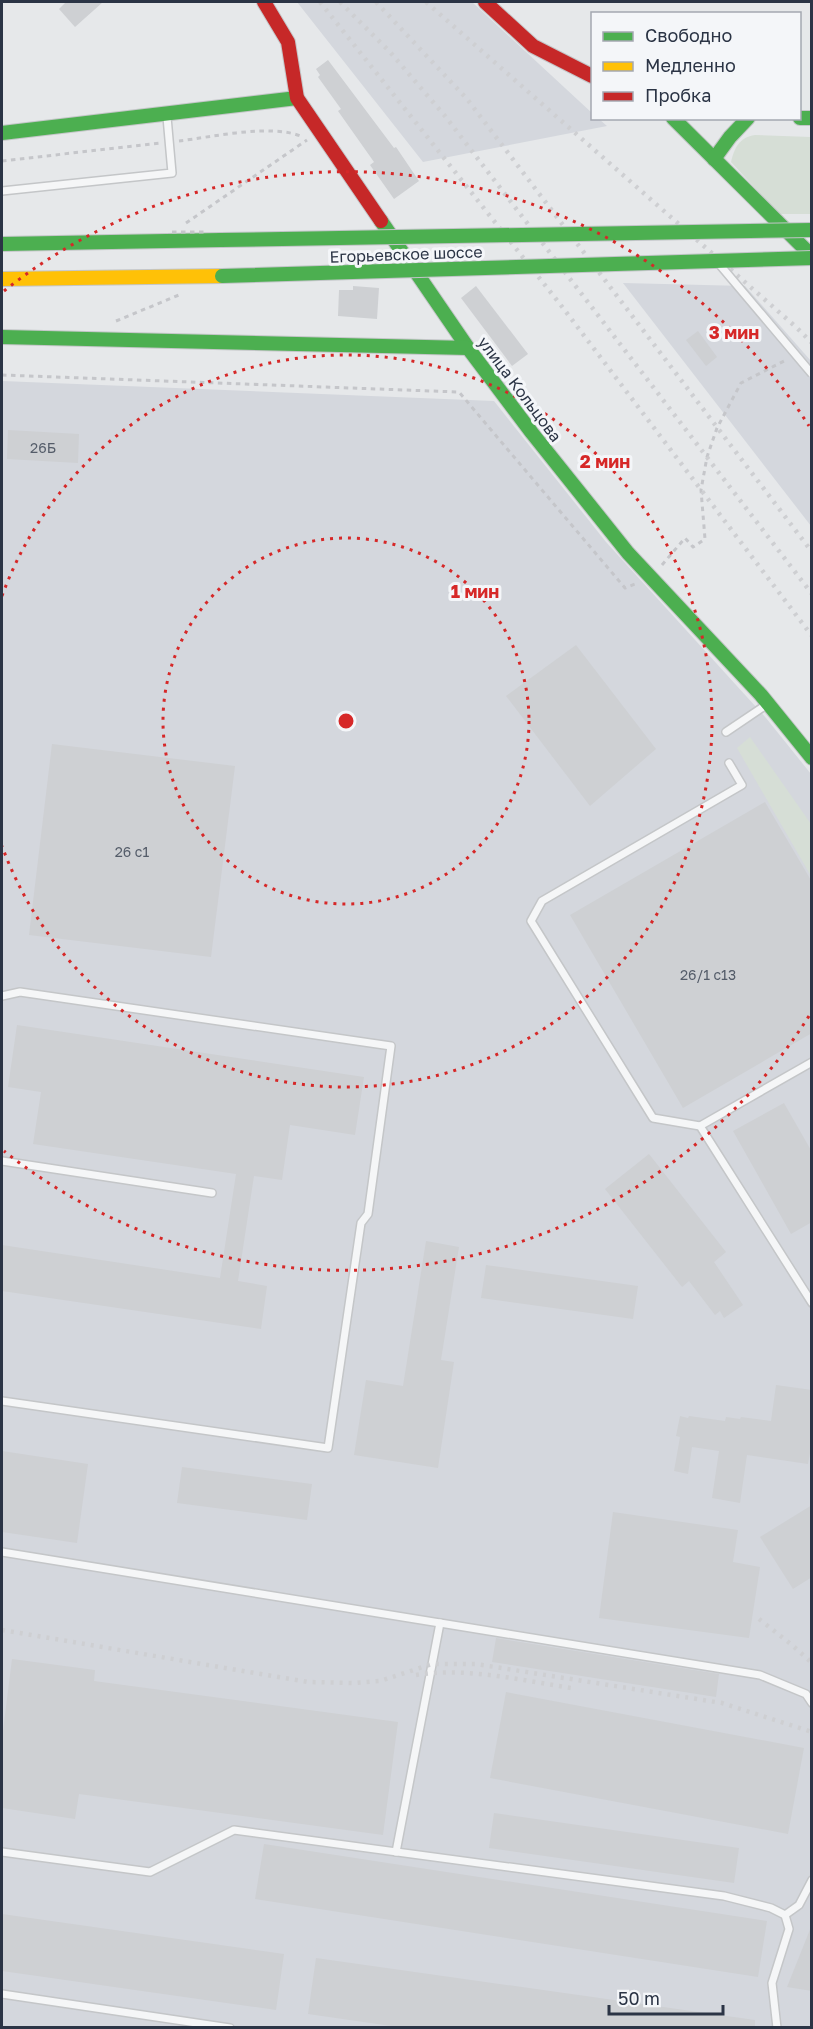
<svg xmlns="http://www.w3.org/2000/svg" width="813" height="2029" viewBox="0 0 813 2029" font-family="'Golos Text',sans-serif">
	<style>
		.built { fill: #d4d7dd }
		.green { fill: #d6ded6 }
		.building { fill: #ced0d3 }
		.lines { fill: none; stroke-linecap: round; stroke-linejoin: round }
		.lane-casing { stroke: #c4c6c8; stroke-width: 10 }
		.fast-casing { stroke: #c4c6c8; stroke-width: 16 }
		.slow-casing { stroke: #c4c6c8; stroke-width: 16 }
		.jam-casing { stroke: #c4c6c8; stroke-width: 16 }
		.path { stroke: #c5c6ca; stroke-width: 3; stroke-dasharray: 4.5 4.5; stroke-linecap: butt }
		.lane { stroke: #f5f6f7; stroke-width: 7 }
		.fast { stroke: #4caf50; stroke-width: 14 }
		.slow { stroke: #ffc107; stroke-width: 14 }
		.jam { stroke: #c62828; stroke-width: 14 }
		.rail { stroke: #cecfd2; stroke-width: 4.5; stroke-dasharray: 3 6; stroke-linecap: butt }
		.lane-bridge-casing { stroke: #c4c6c8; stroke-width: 10; stroke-linecap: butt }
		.fast-bridge-casing { stroke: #c2c5c8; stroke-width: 16; stroke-linecap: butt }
		.path-bridge { stroke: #c5c6ca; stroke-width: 3; stroke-dasharray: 4.5 4.5; stroke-linecap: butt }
		.lane-bridge { stroke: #f5f6f7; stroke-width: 7 }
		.fast-bridge { stroke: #4caf50; stroke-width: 14 }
		.ring { fill: none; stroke: #d62828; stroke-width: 3; stroke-dasharray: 3 6 }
		.labels { text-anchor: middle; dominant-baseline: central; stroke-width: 6; stroke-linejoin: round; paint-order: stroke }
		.number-label { font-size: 14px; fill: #545c69 }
		.street-label { font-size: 16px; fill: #2b3445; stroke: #f4f6f9 }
		.centre { fill: #d62828; stroke: #f4f6f9; stroke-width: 3 }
		.ring-label { font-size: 18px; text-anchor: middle; font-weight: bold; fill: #d62828; stroke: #f4f6f9; stroke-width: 6; stroke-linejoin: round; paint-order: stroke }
	</style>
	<rect width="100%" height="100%" fill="#e6e8ea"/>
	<g class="built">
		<path d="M 297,2 L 472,2 L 592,113 L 592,118 L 599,119 L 607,126 L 423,162 Z"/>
		<path d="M 623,283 L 745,286 L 811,361 L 811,526 Z"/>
		<path d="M 2,381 L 494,401 L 606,542 L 766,718 L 811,774 L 811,2027 L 2,2028 Z"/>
	</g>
	<g class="green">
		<path d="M 755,135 L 811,137 L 811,214 L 779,214 L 731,162 C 734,148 740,137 755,135 Z"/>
		<path d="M 750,737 L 811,824 L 811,876 L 737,748 Z"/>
	</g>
	<g class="building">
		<path d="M 66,2 L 103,2 L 75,27 L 59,9 Z"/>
		<path d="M 328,60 L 394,148 L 396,147 L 419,181 L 394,199 L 370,165 L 374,162 L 338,111 L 341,109 L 318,77 L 320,75 L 316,69 Z"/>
		<path d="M 353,286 L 379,288 L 377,319 L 338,316 L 339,290 L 353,290 Z"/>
		<path d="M 476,286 L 528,354 L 512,366 L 461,298 Z"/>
		<path d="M 698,331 L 717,357 L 706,366 L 686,340 Z"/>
		<path d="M 8,430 L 79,434 L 78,463 L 7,459 Z"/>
		<path d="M 576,645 L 656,749 L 590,806 L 506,696 Z"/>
		<path d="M 52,744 L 235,766 L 211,957 L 29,935 Z"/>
		<path d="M 765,802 L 812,882 L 812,1033 L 683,1108 L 570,915 Z"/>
		<path d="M 17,1025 L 364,1077 L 355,1135 L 290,1125 L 282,1180 L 254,1176 L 238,1281 L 267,1286 L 261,1329 L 2,1291 L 2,1245 L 220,1278 L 236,1174 L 33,1144 L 41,1092 L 8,1087 Z"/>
		<path d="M 784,1103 L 812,1152 L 812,1222 L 791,1234 L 733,1131 Z"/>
		<path d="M 649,1154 L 726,1252 L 714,1262 L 743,1305 L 724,1318 L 720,1311 L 715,1315 L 689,1281 L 682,1287 L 605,1189 Z"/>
		<path d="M 426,1241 L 459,1247 L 441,1360 L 454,1362 L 438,1468 L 354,1455 L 366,1380 L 403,1386 Z"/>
		<path d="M 486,1265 L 638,1286 L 633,1319 L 481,1298 Z"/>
		<path d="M 776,1385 L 812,1390 L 812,1442 L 808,1464 L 747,1455 L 740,1503 L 712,1498 L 719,1451 L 692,1447 L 688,1474 L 674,1471 L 680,1437 L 676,1436 L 680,1416 L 688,1418 L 689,1416 L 725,1421 L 726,1417 L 740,1419 L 741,1417 L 771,1421 Z"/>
		<path d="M 2,1451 L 88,1464 L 77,1543 L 2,1532 Z"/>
		<path d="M 182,1467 L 312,1484 L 307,1520 L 177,1503 Z"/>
		<path d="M 812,1505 L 812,1577 L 793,1589 L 760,1537 Z"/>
		<path d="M 613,1512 L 738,1530 L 733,1562 L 760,1567 L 749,1638 L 599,1618 Z"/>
		<path d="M 496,1638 L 719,1674 L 716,1697 L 492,1662 Z"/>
		<path d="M 12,1659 L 95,1670 L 94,1681 L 398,1722 L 383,1835 L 79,1794 L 75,1819 L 2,1808 L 2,1739 Z"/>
		<path d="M 506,1692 L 804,1748 L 788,1834 L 490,1778 Z"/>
		<path d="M 494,1813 L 739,1848 L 734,1883 L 489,1848 Z"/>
		<path d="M 264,1844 L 767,1921 L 758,1977 L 255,1899 Z"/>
		<path d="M 2,1914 L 284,1954 L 276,2010 L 2,1971 Z"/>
		<path d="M 811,1927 L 812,1991 L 787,1987 Z"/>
		<path d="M 316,1958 L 755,2020 L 755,2028 L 405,2028 L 308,2014 Z"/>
	</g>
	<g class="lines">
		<defs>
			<g id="lane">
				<path d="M 2,191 L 172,173 L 167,117"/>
				<path d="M 726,732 L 766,705"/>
				<path d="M 729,763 L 742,785 L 542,901 L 531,921 L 653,1118 L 700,1126 L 812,1303"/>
				<path d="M 2,996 L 20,992 L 391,1046 L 368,1214 L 361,1223 L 328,1448 L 2,1401"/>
				<path d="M 700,1126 L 812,1062"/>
				<path d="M 2,1161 L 212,1193"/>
				<path d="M 2,1552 L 440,1623 L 396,1852"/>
				<path d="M 440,1623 L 760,1675 L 806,1694 L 812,1703"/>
				<path d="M 2,1852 L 150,1872 L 234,1830 L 724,1896 L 771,1908 L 785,1915 L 789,1929 L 772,1983 L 777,2028"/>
				<path d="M 785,1915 L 799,1905 L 812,1880"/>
				<path d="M 2,1994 L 230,2028"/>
			</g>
			<g id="fast">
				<path d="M 673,118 L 812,256"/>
				<path d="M 800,118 L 812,118"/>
				<path d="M 2,133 L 297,98"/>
				<path d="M 714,159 L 730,137 L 748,118"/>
				<path d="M 381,221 L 468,348 L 532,433 L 628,553 L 761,695 L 812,758"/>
				<path d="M 2,244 L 221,240"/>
				<path d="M 2,337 L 468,348"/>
			</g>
			<path id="slow" d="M 2,279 L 222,276"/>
			<g id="jam">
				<path d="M 264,2 L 288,42 L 297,98 L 381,221"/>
				<path d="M 485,2 L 533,46 L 592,76"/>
			</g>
		</defs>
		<use href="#lane" class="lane-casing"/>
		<use href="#fast" class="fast-casing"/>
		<use href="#slow" class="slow-casing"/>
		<use href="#jam" class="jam-casing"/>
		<g class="path">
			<path d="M 179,141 C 213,137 272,123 303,137"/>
			<path d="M 2,161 L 160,143"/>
			<path d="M 186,223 L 307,140"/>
			<path d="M 116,321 L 179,295"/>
			<path d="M 2,375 L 459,392 L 625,588 L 635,584"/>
			<path d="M 662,565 L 685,538 L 693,547 L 705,539 L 701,490 L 707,457 L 717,428 L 741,383 L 786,360"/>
		</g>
		<use href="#lane" class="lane"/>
		<use href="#fast" class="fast"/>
		<use href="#slow" class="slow"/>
		<use href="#jam" class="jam"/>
		<g class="rail">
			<path d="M 320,2 L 560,304 L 812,636"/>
			<path d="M 340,2 L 390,52 L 445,116 L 812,594"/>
			<path d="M 376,2 L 467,99 L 812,552"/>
			<path d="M 426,2 L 796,327 L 812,343"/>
			<path d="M 759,1619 L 792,1645 L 812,1663"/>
			<path d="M 2,1630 L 308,1682 L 354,1683 L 380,1681 L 432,1664 L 476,1664 L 722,1703 L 812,1732"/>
			<path d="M 416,1675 C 467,1667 520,1680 571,1688"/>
		</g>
		<defs>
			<path id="lane-bridge" d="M 720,265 L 812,374"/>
			<g id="fast-bridge">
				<path d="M 221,240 L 812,230"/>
				<path d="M 222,276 L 812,258"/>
			</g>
		</defs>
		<use href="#lane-bridge" class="lane-bridge-casing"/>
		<use href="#fast-bridge" class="fast-bridge-casing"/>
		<path class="path-bridge" d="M 172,232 L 207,232"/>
		<use href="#lane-bridge" class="lane-bridge"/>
		<use href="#fast-bridge" class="fast-bridge"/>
	</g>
	<g class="ring">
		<circle cx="346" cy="721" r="183"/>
		<path d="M2 596A366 366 0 1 1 2 846"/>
		<path d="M809 1016A549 549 0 0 1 4 1151M4 291A549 549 0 0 1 809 426"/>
	</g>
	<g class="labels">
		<g class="number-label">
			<text x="43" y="447">26Б</text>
			<text x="132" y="851">26 с1</text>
			<text x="708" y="974">26/1 с13</text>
		</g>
		<g class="street-label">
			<text transform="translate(406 254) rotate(-2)">Егорьевское шоссе</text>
			<text transform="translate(520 389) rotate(53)">улица Кольцова</text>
		</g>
	</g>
	<circle cx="346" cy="721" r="9" class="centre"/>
	<g class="ring-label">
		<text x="734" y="339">3 мин</text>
		<text x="605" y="468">2 мин</text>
		<text x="475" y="598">1 мин</text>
	</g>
	<rect width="813" height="2029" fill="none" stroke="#2b3445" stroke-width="6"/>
	<rect x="591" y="12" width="210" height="108" fill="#f4f6f9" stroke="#a4a8b1" stroke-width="1.5"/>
	<rect x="603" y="32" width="30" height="9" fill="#4caf50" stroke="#a4a8b1" stroke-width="1.5"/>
	<text x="645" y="42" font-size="18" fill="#2b3445">Свободно</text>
	<rect x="603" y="62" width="30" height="9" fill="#ffc107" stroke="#a4a8b1" stroke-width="1.5"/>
	<text x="645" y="72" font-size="18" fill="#2b3445">Медленно</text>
	<rect x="603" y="92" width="30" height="9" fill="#c62828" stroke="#a4a8b1" stroke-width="1.5"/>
	<text x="645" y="102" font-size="18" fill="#2b3445">Пробка</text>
	<path d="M609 2005v9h114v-9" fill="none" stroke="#2b3445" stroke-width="3"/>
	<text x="618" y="2005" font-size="18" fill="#2b3445" stroke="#f4f6f9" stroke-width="4.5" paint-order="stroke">50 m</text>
</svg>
